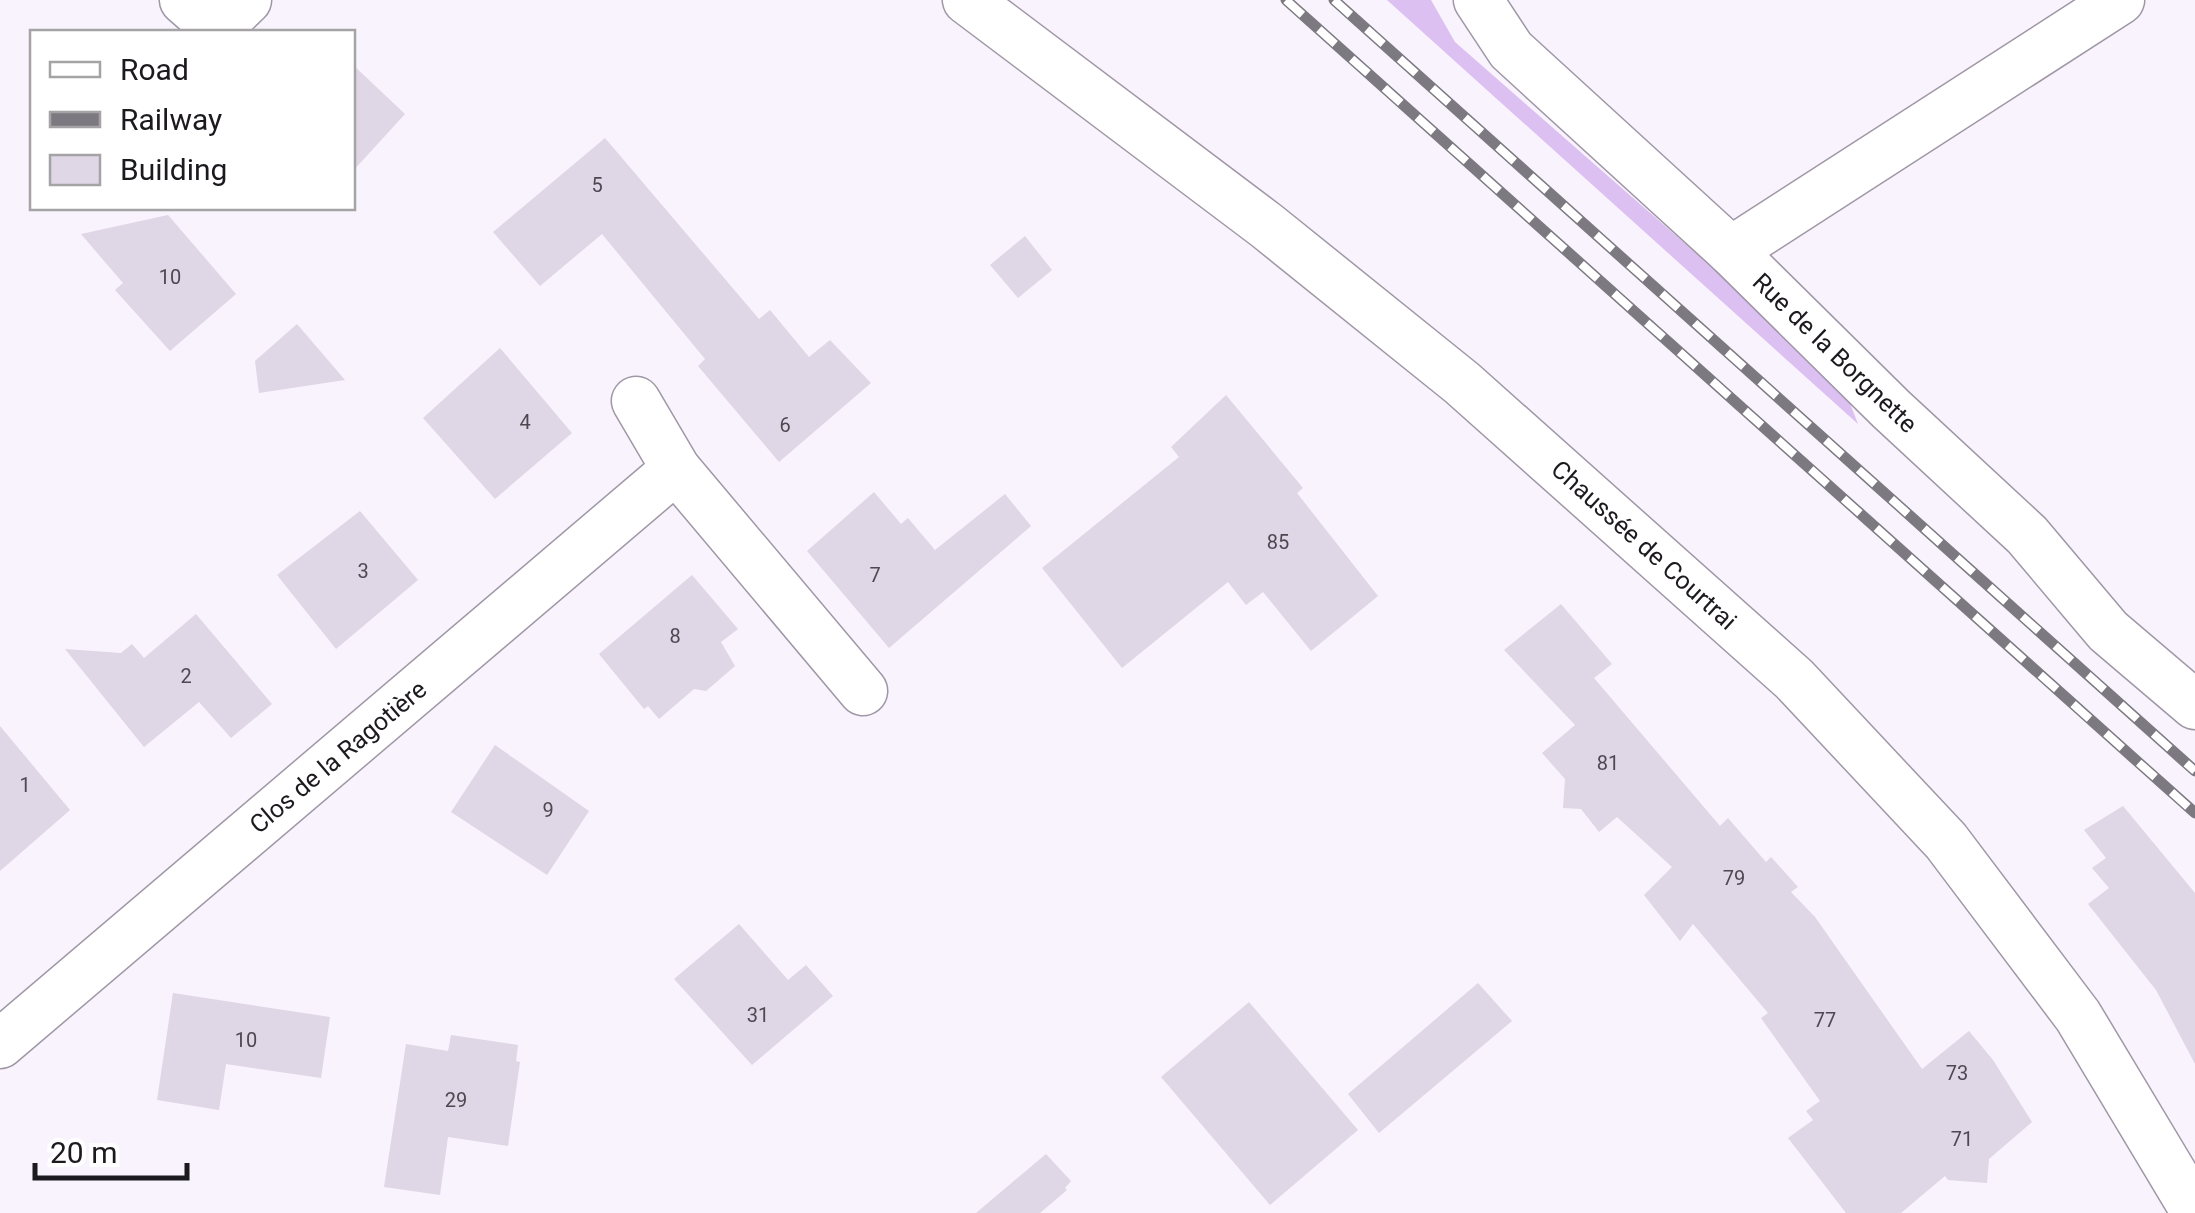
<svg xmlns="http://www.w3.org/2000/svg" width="2195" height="1213" viewBox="0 0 2195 1213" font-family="Roboto,sans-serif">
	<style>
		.green { fill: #dcc0f1 }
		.building { fill: #dfd6e6 }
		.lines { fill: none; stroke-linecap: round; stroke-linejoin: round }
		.street-casing { stroke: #a097a6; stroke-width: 51 }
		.street { stroke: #fff; stroke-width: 48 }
		.rail-casing { stroke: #7d7980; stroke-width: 11 }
		.rail { stroke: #fff; stroke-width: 8; stroke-dasharray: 22; stroke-linecap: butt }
		.labels { text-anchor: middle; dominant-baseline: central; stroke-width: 8; stroke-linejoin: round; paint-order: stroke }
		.number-label { font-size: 20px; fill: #4e4951 }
		.street-label { font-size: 25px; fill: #1d1a1f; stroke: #fff }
	</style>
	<rect width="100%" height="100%" fill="#f9f3fd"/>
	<path class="green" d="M 1387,0 L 1431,0 L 1455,42 L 1841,380 L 1858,424 Z"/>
	<g class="building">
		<path d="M 352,64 L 405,114 L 352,172 Z"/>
		<path d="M 605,138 L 759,319 L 770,310 L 809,357 L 830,340 L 871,383 L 779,462 L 698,366 L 705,359 L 602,234 L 540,286 L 493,232 Z"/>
		<path d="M 168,215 L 236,294 L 170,351 L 115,290 L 123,283 L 81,234 Z"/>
		<path d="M 1025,236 L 1052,270 L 1018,298 L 990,265 Z"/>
		<path d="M 297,324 L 345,380 L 259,393 L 255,361 Z"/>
		<path d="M 500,348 L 572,433 L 495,499 L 423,418 Z"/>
		<path d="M 1226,395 L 1303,488 L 1297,493 L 1378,596 L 1311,651 L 1263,592 L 1246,605 L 1228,582 L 1122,668 L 1042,568 L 1179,457 L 1171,447 Z"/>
		<path d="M 874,492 L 901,524 L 908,518 L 935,550 L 1005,494 L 1031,526 L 889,648 L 807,551 Z"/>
		<path d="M 360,511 L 418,580 L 336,649 L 277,575 Z"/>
		<path d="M 692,575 L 738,629 L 721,642 L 735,666 L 706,691 L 694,689 L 659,719 L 648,706 L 644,709 L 599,654 Z"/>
		<path d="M 1561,604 L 1612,664 L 1594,678 L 1720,826 L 1728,818 L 1766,862 L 1771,857 L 1798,887 L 1791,892 L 1815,917 L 1922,1069 L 1969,1031 L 1993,1060 L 2032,1122 L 1989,1159 L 1987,1183 L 1948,1180 L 1945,1176 L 1901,1213 L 1846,1213 L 1788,1138 L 1813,1120 L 1806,1111 L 1820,1101 L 1761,1018 L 1768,1013 L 1693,924 L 1680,941 L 1644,895 L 1672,867 L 1617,817 L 1599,832 L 1581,809 L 1563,808 L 1565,779 L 1542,753 L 1575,725 L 1504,650 Z"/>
		<path d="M 196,614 L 272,704 L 231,738 L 199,702 L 144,747 L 65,649 L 121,653 L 132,644 L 144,658 Z"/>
		<path d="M 0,726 L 70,810 L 0,871 Z"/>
		<path d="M 495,745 L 589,811 L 547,875 L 451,812 Z"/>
		<path d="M 2123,806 L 2195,893 L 2195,1064 L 2156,990 L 2088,904 L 2109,888 L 2092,868 L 2106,858 L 2084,830 Z"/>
		<path d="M 739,924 L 788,980 L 806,965 L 833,996 L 752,1065 L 674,979 Z"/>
		<path d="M 1478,983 L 1512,1021 L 1379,1133 L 1348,1094 Z"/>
		<path d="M 173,993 L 330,1017 L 321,1078 L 226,1064 L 219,1110 L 157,1100 Z"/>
		<path d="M 1249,1002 L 1358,1130 L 1270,1205 L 1161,1077 Z"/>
		<path d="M 451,1035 L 518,1045 L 516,1061 L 520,1062 L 508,1146 L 448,1137 L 440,1195 L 384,1187 L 406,1044 L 448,1051 Z"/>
		<path d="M 1046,1154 L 1071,1181 L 1065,1188 L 1067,1190 L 1040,1213 L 976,1213 Z"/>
	</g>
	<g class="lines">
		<defs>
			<g id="street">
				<path d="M 184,0 L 217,29 L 247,0"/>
				<path d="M 967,0 L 1267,226 L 1462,383 L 1794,679 L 1946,841 L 2078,1016 L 2195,1211"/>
				<path d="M 1478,0 L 1511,50 L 1731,251 L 1891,409 L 2027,535 L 2108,631 L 2195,705"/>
				<path d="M 1731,251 L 2120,0"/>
				<path d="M 636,401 L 676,469 L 863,691"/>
				<path d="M 0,1044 L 676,469"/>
			</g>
		</defs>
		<use href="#street" class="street-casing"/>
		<use href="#street" class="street"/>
		<defs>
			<g id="rail">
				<path d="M 1286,0 L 2195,813"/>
				<path d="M 1334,0 L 2195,771"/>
			</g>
		</defs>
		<use href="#rail" class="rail-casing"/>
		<use href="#rail" class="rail"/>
	</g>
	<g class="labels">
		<g class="number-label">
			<text x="597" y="185">5</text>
			<text x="170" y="277">10</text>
			<text x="525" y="422">4</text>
			<text x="785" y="425">6</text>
			<text x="1278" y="542">85</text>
			<text x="363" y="571">3</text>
			<text x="875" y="575">7</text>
			<text x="675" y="636">8</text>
			<text x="186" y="676">2</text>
			<text x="1608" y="763">81</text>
			<text x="25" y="785">1</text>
			<text x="548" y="810">9</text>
			<text x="1734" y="878">79</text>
			<text x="758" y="1015">31</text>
			<text x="1825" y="1020">77</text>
			<text x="246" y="1040">10</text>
			<text x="1957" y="1073">73</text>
			<text x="456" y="1100">29</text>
			<text x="1962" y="1139">71</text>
		</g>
		<g class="street-label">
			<text transform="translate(1835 353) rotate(44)">Rue de la Borgnette</text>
			<text transform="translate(1644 545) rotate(42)">Chaussée de Courtrai</text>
			<text transform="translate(338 757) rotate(-40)">Clos de la Ragotière</text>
		</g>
	</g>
	<rect x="30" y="30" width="325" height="180" fill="#ffffff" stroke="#a5a3a5" stroke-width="2.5"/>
	<rect x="50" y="62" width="50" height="15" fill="#ffffff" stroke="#a5a3a5" stroke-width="2.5"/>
	<text x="120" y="80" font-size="30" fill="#1d1a1f">Road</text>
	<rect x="50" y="112" width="50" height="15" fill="#7d7980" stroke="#a5a3a5" stroke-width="2.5"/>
	<text x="120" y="130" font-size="30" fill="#1d1a1f">Railway</text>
	<rect x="50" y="155" width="50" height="30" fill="#dfd6e6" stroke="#a5a3a5" stroke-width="2.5"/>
	<text x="120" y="180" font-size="30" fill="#1d1a1f">Building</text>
	<path d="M35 1163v15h152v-15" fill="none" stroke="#1d1a1f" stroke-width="5"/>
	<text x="50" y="1163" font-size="30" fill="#1d1a1f" stroke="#ffffff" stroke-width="8" paint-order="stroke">20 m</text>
</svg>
